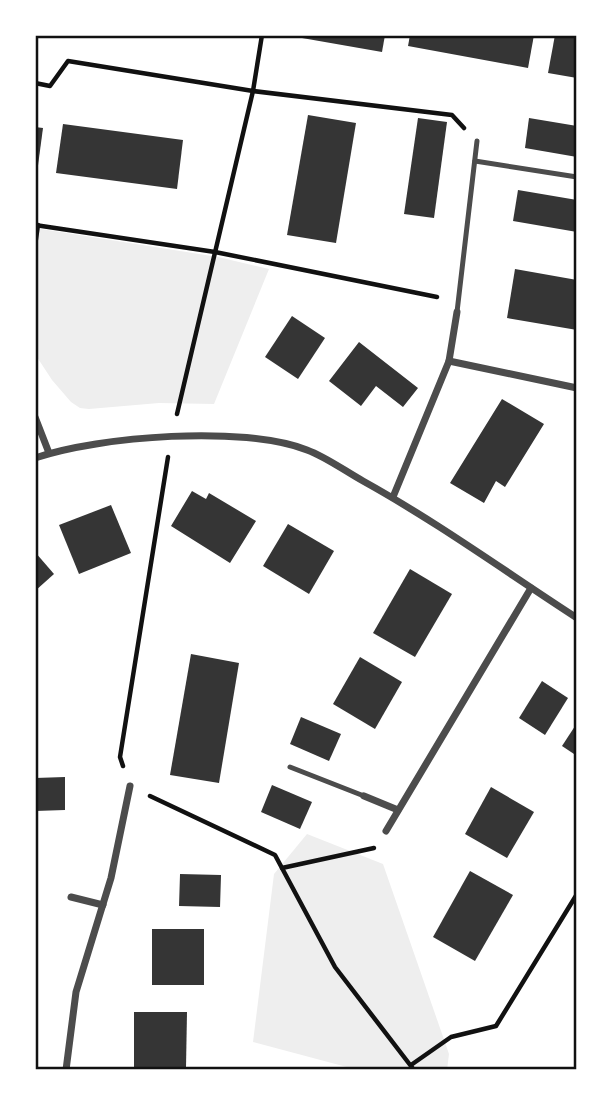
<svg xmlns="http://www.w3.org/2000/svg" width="612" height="1105" viewBox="0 0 612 1105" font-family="Poppins,sans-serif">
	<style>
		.green { fill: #eee }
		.building { fill: #353535 }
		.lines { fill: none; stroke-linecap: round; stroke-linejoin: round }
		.path { stroke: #111; stroke-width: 4.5 }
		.service { stroke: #4c4c4c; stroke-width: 5 }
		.minor { stroke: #4c4c4c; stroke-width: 7 }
		.neatline { fill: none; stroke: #111; stroke-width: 2.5 }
	</style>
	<rect width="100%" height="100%" fill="#fff"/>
	<g class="green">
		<path d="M 35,228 L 218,257 L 269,269 L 214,404 L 159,403 L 89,409 L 80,408 L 71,402 L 52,380 L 35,354 Z"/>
		<path d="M 307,834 L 383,864 L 449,1054 L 447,1070 L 358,1070 L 253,1042 L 274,874 Z"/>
	</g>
	<g class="building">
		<path d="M 303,35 L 385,35 L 382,52 L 302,38 Z"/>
		<path d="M 410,35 L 534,35 L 528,68 L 408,46 Z"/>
		<path d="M 555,35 L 577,35 L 577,78 L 548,73 Z"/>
		<path d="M 308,115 L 356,123 L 336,243 L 287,235 Z"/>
		<path d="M 418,118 L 447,122 L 434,218 L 404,214 Z"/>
		<path d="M 529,118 L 577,126 L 577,157 L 525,148 Z"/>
		<path d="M 63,124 L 183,140 L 177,189 L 56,173 Z"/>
		<path d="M 35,127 L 43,128 L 37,173 L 35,173 Z"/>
		<path d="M 518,190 L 577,200 L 577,232 L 513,221 Z"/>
		<path d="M 515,269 L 577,280 L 577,330 L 507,318 Z"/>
		<path d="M 292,316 L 325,338 L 298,379 L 265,357 Z"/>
		<path d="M 359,342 L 418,388 L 403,407 L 376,386 L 361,406 L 329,381 Z"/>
		<path d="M 502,399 L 544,424 L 505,487 L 496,481 L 484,503 L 450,483 Z"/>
		<path d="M 192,491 L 206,499 L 209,493 L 256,521 L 230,563 L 171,526 Z"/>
		<path d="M 111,505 L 131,553 L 79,574 L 59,525 Z"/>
		<path d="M 288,524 L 334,551 L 309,594 L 263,566 Z"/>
		<path d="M 35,552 L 54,574 L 35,591 Z"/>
		<path d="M 410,569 L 452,594 L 415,657 L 373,633 Z"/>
		<path d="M 191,654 L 239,663 L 219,783 L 170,775 Z"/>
		<path d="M 360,657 L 402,682 L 375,729 L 333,704 Z"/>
		<path d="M 542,681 L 568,698 L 545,735 L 519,718 Z"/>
		<path d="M 301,717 L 341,734 L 329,761 L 290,744 Z"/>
		<path d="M 577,723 L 577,756 L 562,746 Z"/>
		<path d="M 65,777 L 65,810 L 35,811 L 35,778 Z"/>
		<path d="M 272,785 L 312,802 L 300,829 L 261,812 Z"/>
		<path d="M 491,787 L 534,812 L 507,858 L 465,834 Z"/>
		<path d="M 470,871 L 513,895 L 475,961 L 433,937 Z"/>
		<path d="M 180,874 L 221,875 L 220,907 L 179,906 Z"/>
		<rect x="152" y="929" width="52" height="56"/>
		<path d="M 134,1012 L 187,1012 L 186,1068 L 134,1068 Z"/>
	</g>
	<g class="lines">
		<g class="path">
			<path d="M 35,83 L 50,86 L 68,61 L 253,91 L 452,115 L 464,128"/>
			<path d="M 35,225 L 215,252 L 437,297"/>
			<path d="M 35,246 L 38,225"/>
			<path d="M 177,414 L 253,91 L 262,35"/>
			<path d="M 123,766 L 120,757 L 168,457"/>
			<path d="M 150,796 L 275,855 L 335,967 L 414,1070"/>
			<path d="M 282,868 L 374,848"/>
			<path d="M 411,1065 L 451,1037 L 496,1026 L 577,894"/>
		</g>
		<g class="service">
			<path d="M 475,161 L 577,177"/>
			<path d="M 457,312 L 477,141"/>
			<path d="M 290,767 L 364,796"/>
		</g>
		<g class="minor">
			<path d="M 449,361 L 577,388"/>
			<path d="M 35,417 L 49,453"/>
			<path d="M 35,458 C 100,436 243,425 307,450 C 326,457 345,471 363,481 C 437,522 506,572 577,618"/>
			<path d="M 393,497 L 449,361 L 457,312"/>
			<path d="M 364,796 L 398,810"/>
			<path d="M 386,831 L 531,588"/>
			<path d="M 71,897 L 103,905"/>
			<path d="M 66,1070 L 76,992 L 111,878 L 130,786"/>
		</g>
	</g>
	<rect width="612" height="1105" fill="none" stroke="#ffffff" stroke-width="74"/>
	<rect x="37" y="37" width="538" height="1031" class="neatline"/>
</svg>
